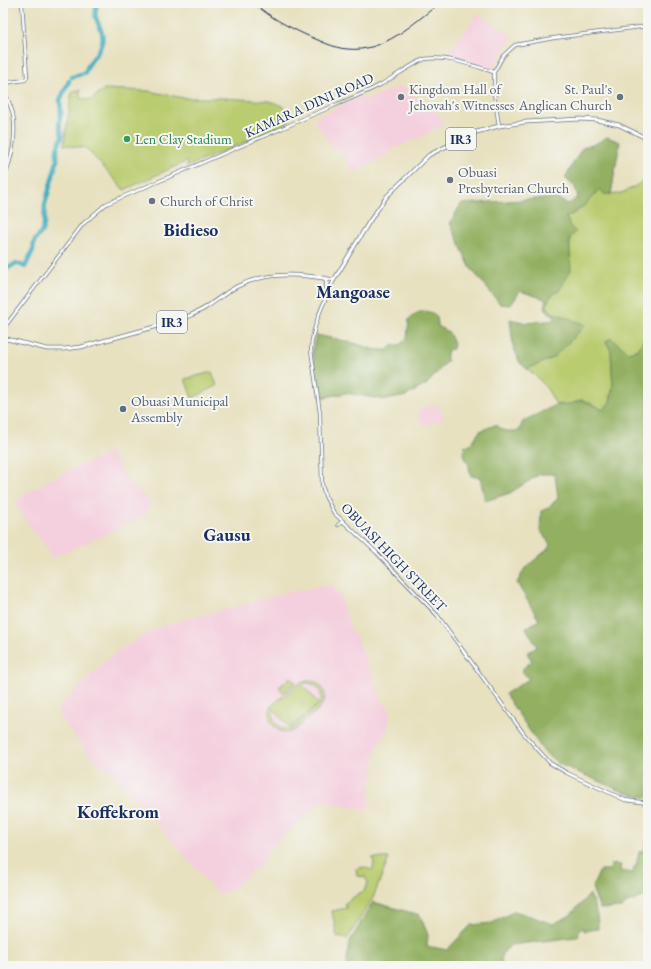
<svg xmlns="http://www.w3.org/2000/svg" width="651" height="969" viewBox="0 0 651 969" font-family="'EB Garamond',serif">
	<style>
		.built { fill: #f4cfde }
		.green { fill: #bacc6f; stroke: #6a7e66; fill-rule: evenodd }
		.forest { fill: #93b062; stroke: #577060 }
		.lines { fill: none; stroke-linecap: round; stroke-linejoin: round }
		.river { stroke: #41adbf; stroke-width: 4.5 }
		.minor-casing { stroke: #626d80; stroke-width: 4 }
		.major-casing { stroke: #626d80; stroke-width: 4.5 }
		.minor { stroke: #fff; stroke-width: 2.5 }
		.major { stroke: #fff; stroke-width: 3 }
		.rail { stroke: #1b2f5e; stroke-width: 1 }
		.worship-dot { fill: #6b7280; stroke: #f6f6f2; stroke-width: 1.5 }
		.leisure-dot { fill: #2e9e5b; stroke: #f6f6f2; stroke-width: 1.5 }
		.service-dot { fill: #5c6f8a; stroke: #f6f6f2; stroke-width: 1.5 }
		.labels { text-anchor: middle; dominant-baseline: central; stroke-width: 4; stroke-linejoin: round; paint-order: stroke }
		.shield { fill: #f6f6f2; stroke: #5d6b8a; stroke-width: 1 }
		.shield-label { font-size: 13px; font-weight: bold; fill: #1b2f5e }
		.worship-label { font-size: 14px; fill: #5b616d; stroke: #f6f6f2; text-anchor: start }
		.street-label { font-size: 14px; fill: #1b2f5e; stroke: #f6f6f2 }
		.leisure-label { font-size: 14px; fill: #27864d; stroke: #f6f6f2; text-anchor: start }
		.service-label { font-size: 14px; fill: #4e5e75; stroke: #f6f6f2; text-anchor: start }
		.district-label { font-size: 18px; font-weight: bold; fill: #1b2f5e; stroke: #f6f6f2 }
	</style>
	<rect width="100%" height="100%" fill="#f6f6f2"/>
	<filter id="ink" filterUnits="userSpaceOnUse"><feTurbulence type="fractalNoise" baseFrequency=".025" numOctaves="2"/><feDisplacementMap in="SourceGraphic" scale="8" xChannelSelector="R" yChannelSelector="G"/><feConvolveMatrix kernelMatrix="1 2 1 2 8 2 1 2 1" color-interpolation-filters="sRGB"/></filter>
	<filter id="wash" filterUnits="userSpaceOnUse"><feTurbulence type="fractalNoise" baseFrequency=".012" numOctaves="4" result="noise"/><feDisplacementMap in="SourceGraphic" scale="16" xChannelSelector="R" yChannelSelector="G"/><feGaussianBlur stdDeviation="0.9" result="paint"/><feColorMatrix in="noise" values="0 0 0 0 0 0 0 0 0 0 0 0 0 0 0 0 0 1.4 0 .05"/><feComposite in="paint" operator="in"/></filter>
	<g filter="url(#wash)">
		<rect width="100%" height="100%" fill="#e7e1bf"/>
		<g class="built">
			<path d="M 478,14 L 513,36 L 492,69 L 445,57 Z"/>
			<path d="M 401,86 L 439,115 L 444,124 L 424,135 L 389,151 L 390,154 L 353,173 L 340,148 L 335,151 L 313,119 L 363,96 L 365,100 Z"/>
			<path d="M 438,404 L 444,419 L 423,426 L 417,410 Z"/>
			<path d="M 110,450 L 126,479 L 151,502 L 146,512 L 148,515 L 52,558 L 49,550 L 35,534 L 18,508 L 16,503 L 27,493 L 46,482 L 50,479 L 51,480 L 84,463 L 85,465 L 95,458 L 95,460 L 98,460 Z"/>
			<path d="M 334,585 L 334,592 L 342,593 L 341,599 L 353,635 L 356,635 L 384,705 L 387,704 L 391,713 L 388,728 L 374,753 L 376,753 L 368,810 L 320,802 L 273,846 L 267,854 L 266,859 L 233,889 L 219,895 L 117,779 L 104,767 L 103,768 L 87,752 L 73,734 L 59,715 L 58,708 L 114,653 L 156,628 L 193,617 L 206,615 L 289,592 Z"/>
		</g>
		<g class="green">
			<path d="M 104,89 L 148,91 L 184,98 L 224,98 L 270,101 L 283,106 L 287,111 L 289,121 L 285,125 L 187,167 L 187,161 L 124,190 L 86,148 L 64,145 L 72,91 L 80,90 L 80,98 L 91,100 Z"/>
			<path d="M 648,178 L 648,251 L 645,266 L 648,271 L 647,305 L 648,330 L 639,349 L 628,352 L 621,347 L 607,341 L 611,351 L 613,387 L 610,402 L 603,410 L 594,405 L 581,400 L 571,404 L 556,405 C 549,390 541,379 527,369 L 553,358 L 585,325 L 552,312 L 546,306 L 550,297 L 560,289 L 570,256 L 570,226 L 566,217 C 583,210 587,201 600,189 C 614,203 635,186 648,178 Z"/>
			<path d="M 212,372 L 217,386 L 192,398 L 185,379 Z"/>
			<path d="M 291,677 L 296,683 L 284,693 L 279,687 Z"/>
			<path d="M 311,680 C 316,682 320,684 323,689 C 330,703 314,713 305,721 C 301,725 297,729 293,731 C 286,734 277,731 273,725 C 268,719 269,712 272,705 L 300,683 ZM 305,683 C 317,683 324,692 320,703 L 293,728 C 281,732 270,722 274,709 L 290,728 L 319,704 L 303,685 Z"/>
			<path d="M 372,858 L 389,858 L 373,898 L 347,939 L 337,937 L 332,911 L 347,908 L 344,904 L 358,894 L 364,891 L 368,883 L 365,877 L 357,876 L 356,869 L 364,867 L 371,870 L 373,869 L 374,862 Z"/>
		</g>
		<g class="forest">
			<path d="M 607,137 L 620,142 L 611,194 L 604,194 L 600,189 C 587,201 584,210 566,217 L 570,226 L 576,232 L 569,239 L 571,270 L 560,289 L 550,297 L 546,305 L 552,312 L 586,325 L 553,358 L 527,369 L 520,363 L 513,346 L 510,319 L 527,323 L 555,320 L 554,316 L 546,310 L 545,299 L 520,291 L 511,305 L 500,304 L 470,267 L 450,223 L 461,204 L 554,198 L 569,204 L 578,197 L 575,187 L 565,178 L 582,148 L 595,144 Z"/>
			<path d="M 425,311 C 435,313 438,315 438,326 L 449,333 L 454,343 L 453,349 L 448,350 L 446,357 L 448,360 L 427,384 L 406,396 L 386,400 L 346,393 L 321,398 C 318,379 308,354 316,335 C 330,338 344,340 357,344 C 369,348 375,351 388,350 L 393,344 L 399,345 L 407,339 L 409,319 L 417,313 Z"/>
			<path d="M 648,330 L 648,798 L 624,792 L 559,764 L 544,752 L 505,694 L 529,679 L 521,670 L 532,661 L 527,653 L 537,647 L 526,628 L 539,620 L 517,583 L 525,568 L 548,549 L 550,544 L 540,530 L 541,511 L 548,508 L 558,498 L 555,474 L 540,474 L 510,493 L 485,501 L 480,477 L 471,476 L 468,462 L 465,460 L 464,452 L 465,445 L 469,446 L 480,431 L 495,425 L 506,431 L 519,431 L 523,421 L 556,405 L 571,404 L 581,400 L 594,405 L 603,410 L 610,402 L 613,387 L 611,351 L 606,341 L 611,338 L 628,352 L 638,350 Z"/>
			<path d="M 646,841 L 648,841 L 648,895 L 625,904 L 622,908 L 600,909 L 592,888 L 600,870 L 610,870 L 611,864 L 621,865 L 620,871 L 633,873 L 634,867 L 636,866 L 639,852 L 644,851 Z"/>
			<path d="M 590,894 C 594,906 599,917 598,929 L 584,931 L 583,928 L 578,931 L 579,935 L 576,937 L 511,945 L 502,954 L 501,966 L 346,966 L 350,941 L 373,902 L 420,915 L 428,935 L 427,946 L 447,950 L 471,925 L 492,923 L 515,911 L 553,924 L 569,916 Z"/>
		</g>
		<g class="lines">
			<g class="river">
				<path d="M 98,3 C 93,15 96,18 101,30"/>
				<path d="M 85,73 C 89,57 106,50 102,33"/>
				<path d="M 72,77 L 81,74"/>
				<path d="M 3,271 L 15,264 L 19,264 L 25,267 L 33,250 L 34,242 L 42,231 L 44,224 L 45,204 L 57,161 L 57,149 L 62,136 L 59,123 L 61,113 L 60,100 L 69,81"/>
			</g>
		</g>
	</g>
	<g filter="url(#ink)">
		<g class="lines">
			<defs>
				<g id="minor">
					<path d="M 499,126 L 494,93 L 494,72 L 503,56 L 515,45 L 554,38 L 648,26"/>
					<path d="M 3,181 C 11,161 17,136 13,114 C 11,106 7,98 4,90 L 4,87 L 10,82 L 25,80 L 27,77 L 22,3"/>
					<path d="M 334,280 C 324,302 312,326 311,350 L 320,413 L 322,484 L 325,496 L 334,513 L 376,552 L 437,615 L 524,734 L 550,763 L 567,773 L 625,800 L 648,803"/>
					<path d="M 3,329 L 83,224 L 106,204 L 292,124 C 321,110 351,100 380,85 C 391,79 417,61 425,59 C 446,55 474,66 494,72"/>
					<path d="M 338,525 L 343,521"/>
				</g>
				<g id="major">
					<path d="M 326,279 L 327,294"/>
					<path d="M 3,338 L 47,349 L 64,349 L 81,347 L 180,320 C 188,316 197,313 205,308 C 216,301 226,292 238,286 C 268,271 302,274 334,280 L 369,222 L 387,196 L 429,155 L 473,133 L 499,126 L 526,122 L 580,119 L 597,120 L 619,125 L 648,139"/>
				</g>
			</defs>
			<use href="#minor" class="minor-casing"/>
			<use href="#major" class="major-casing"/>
			<use href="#minor" class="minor"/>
			<use href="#major" class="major"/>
			<path class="rail" d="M 254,3 C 269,17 287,26 306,35 C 319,40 333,48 347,49 C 384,53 412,24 440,3"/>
		</g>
	</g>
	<g class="worship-dot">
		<circle cx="401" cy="97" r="4"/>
		<circle cx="620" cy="97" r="4"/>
		<circle cx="450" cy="180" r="4"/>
		<circle cx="152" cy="201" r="4"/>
	</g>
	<circle class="leisure-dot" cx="127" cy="139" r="4"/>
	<circle class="service-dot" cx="123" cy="409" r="4"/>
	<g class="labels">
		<g class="shield">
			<rect x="446" y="128" width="30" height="22" rx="3"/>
			<rect x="157" y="311" width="30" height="22" rx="3"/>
		</g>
		<g class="shield-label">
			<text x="461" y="139">IR3</text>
			<text x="172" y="322">IR3</text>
		</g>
		<g class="worship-label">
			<text x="409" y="89">Kingdom Hall of<tspan x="409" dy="16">Jehovah's Witnesses</tspan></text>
			<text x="612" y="89" text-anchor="end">St. Paul's<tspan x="612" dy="16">Anglican Church</tspan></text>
			<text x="458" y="172">Obuasi<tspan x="458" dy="16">Presbyterian Church</tspan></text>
			<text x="160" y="201">Church of Christ</text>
		</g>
		<g class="street-label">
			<text transform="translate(309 105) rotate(-24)">KAMARA DINI ROAD</text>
			<text transform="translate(394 557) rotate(46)">OBUASI HIGH STREET</text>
		</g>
		<g class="leisure-label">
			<text x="135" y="139">Len Clay Stadium</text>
		</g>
		<g class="service-label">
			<text x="131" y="401">Obuasi Municipal<tspan x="131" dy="16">Assembly</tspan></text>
		</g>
		<g class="district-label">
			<text x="191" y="229">Bidieso</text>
			<text x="353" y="291">Mangoase</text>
			<text x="227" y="534">Gausu</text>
			<text x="118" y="811">Koffekrom</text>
		</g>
	</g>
	<rect width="651" height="969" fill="none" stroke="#f6f6f2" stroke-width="16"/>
</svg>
